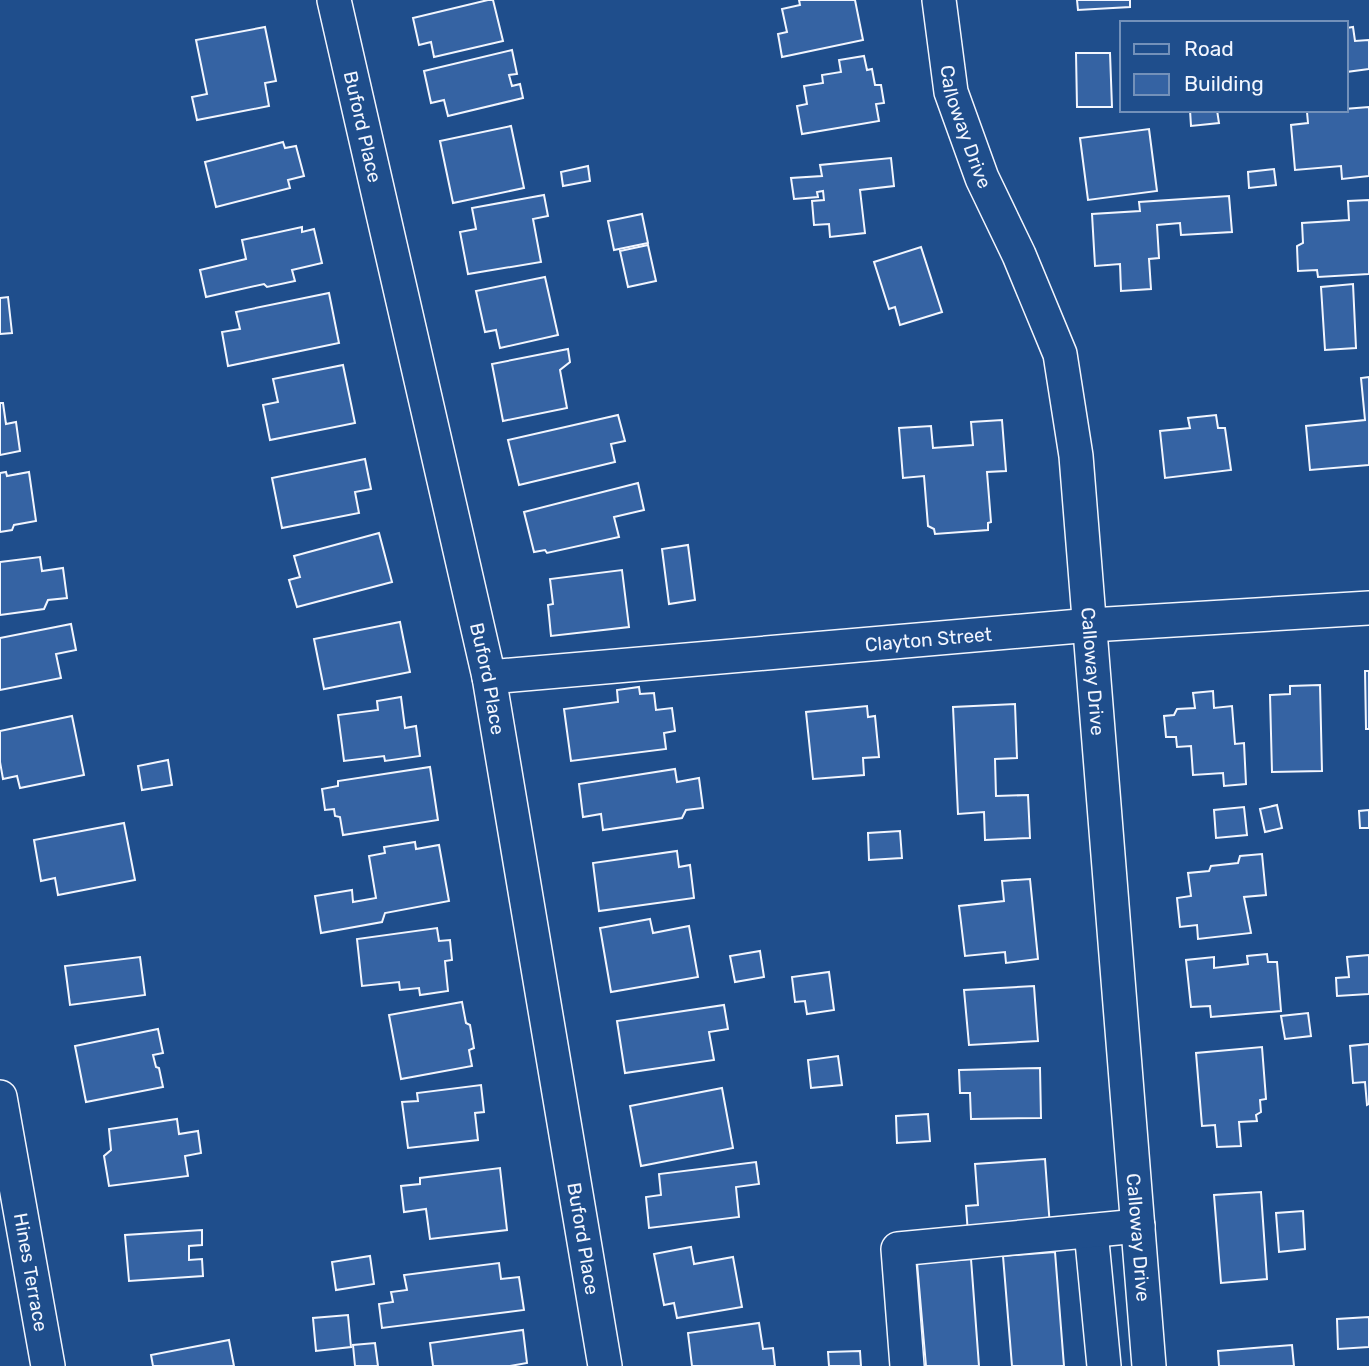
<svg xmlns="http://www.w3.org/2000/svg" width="1369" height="1366" viewBox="0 0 1369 1366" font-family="Rubik,sans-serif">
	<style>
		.building { fill: #3563a3; stroke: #f2f6ff; stroke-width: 2 }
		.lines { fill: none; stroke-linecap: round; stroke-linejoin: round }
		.minor-casing { stroke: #f2f6ff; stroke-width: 36 }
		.minor { stroke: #1f4e8c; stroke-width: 33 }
		.labels { text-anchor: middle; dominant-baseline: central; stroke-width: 5; stroke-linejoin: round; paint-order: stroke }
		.street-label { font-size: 19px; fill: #f2f6ff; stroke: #1f4e8c }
	</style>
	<rect width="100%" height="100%" fill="#1f4e8c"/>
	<g class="building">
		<path d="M 488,0 L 493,0 L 503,41 L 434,57 L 431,42 L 419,45 L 413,18 Z"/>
		<path d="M 799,0 L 855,0 L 863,40 L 782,57 L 778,34 L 787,32 L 782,9 L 800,5 Z"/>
		<path d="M 1077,0 L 1130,0 L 1130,7 L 1078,10 Z"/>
		<path d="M 265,27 L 276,81 L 265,83 L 269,106 L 197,120 L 192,97 L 207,94 L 196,40 Z"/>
		<path d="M 1353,27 L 1355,41 L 1369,40 L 1369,69 L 1346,72 L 1346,28 Z"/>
		<path d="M 512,50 L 517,74 L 509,75 L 512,86 L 520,84 L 523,98 L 448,116 L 444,100 L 431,103 L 424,71 Z"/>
		<path d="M 1076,53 L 1110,53 L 1112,107 L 1077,107 Z"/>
		<path d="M 864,56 L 867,70 L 872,69 L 875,85 L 881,85 L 884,103 L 876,104 L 879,121 L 802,134 L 797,106 L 807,104 L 804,86 L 823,83 L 822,75 L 841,72 L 839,60 Z"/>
		<path d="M 1369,107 L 1369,176 L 1342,179 L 1341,166 L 1295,170 L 1291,125 L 1308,123 L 1307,112 Z"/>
		<path d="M 1190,110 L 1217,110 L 1219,123 L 1191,126 Z"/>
		<path d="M 511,126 L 524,188 L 453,203 L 440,141 Z"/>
		<path d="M 1149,129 L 1157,191 L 1088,200 L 1080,138 Z"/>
		<path d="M 283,142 L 285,148 L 296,146 L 304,176 L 288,180 L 290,188 L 216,207 L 205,162 Z"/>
		<path d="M 891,158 L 894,186 L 860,190 L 865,233 L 830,237 L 829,224 L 814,225 L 812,201 L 824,200 L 823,191 L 817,192 L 818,197 L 794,199 L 791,178 L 822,176 L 820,165 Z"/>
		<path d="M 588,166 L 590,181 L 563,186 L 561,172 Z"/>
		<path d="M 1274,169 L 1276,185 L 1249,188 L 1248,172 Z"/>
		<path d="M 544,195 L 548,216 L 533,219 L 541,262 L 468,274 L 460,232 L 476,229 L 472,208 Z"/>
		<path d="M 1229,196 L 1232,232 L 1181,235 L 1180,223 L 1157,225 L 1159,258 L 1149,259 L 1151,289 L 1121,291 L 1120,264 L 1095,266 L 1092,214 L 1140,211 L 1139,202 Z"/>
		<path d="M 1369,200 L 1369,274 L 1318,277 L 1317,270 L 1298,271 L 1297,246 L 1303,243 L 1302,223 L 1349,220 L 1348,201 Z"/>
		<path d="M 642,214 L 648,243 L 614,250 L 608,221 Z"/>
		<path d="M 302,227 L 302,232 L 314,229 L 322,263 L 292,270 L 295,281 L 267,287 L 264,284 L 206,297 L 200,270 L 246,259 L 242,240 Z"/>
		<path d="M 648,245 L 656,281 L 628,287 L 620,251 Z"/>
		<path d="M 921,247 L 942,312 L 900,325 L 895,307 L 889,309 L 874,262 Z"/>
		<path d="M 545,277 L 558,335 L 500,348 L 496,330 L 485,332 L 476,291 Z"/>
		<path d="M 1353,284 L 1356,348 L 1325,350 L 1321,287 Z"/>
		<path d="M 329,293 L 339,343 L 228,366 L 222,332 L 240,329 L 236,312 Z"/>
		<path d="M 8,297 L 12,333 L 0,334 L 0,298 Z"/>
		<path d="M 568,349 L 570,362 L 560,370 L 567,408 L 503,421 L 492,364 Z"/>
		<path d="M 343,365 L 355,423 L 270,440 L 263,405 L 278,402 L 273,379 Z"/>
		<path d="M 1369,377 L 1369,465 L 1310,470 L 1306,426 L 1365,420 L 1361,378 Z"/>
		<path d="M 0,403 L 3,403 L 6,424 L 16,422 L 20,451 L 0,455 Z"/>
		<path d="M 618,415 L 625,441 L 611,444 L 615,462 L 519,485 L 508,440 Z"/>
		<path d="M 1216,415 L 1218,428 L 1225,428 L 1231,470 L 1165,478 L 1160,431 L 1190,428 L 1188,418 Z"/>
		<path d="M 1002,420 L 1006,471 L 987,472 L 991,522 L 988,523 L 988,530 L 935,534 L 934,529 L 928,526 L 924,476 L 903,478 L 899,428 L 931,426 L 933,448 L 973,445 L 971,422 Z"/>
		<path d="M 365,459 L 371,489 L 355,492 L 359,513 L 282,528 L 272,478 Z"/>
		<path d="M 6,472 L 7,476 L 29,472 L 36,521 L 14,525 L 12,530 L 0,532 L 0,473 Z"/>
		<path d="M 638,483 L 644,510 L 614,517 L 619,537 L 547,553 L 545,550 L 534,552 L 524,512 Z"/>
		<path d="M 379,533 L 392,582 L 297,607 L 289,580 L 300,577 L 294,556 Z"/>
		<path d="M 688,545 L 695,600 L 669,604 L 662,549 Z"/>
		<path d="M 40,557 L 42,571 L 63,568 L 67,598 L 48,600 L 44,609 L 0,615 L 0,562 Z"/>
		<path d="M 622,570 L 629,627 L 551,636 L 548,605 L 553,604 L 550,579 Z"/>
		<path d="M 400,622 L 410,672 L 324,689 L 314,639 Z"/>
		<path d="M 71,624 L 76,650 L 56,654 L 61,678 L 0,690 L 0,638 Z"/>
		<path d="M 1365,671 L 1369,671 L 1369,729 L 1366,729 Z"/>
		<path d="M 1320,685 L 1322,771 L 1272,772 L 1270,695 L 1290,694 L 1290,686 Z"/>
		<path d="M 639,687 L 640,694 L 654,693 L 656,710 L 672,708 L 675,731 L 664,733 L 666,749 L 571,761 L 564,709 L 618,702 L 617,690 Z"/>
		<path d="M 1213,691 L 1214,708 L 1232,706 L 1235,744 L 1244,743 L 1246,784 L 1224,786 L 1223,773 L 1193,775 L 1191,746 L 1177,747 L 1176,737 L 1166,737 L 1164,716 L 1174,715 L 1177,709 L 1195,708 L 1193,693 Z"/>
		<path d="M 401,697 L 405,728 L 416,726 L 420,756 L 385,761 L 384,756 L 344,761 L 338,715 L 378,710 L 377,701 Z"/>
		<path d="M 1015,704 L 1017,758 L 995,759 L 996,796 L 1028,795 L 1030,838 L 985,840 L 984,812 L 958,814 L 953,707 Z"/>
		<path d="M 867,706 L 868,717 L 875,716 L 879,757 L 863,758 L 864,775 L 813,779 L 806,712 Z"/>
		<path d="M 72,716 L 84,775 L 20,788 L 17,776 L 3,779 L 0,762 L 0,731 Z"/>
		<path d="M 168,760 L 172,785 L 142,790 L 138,766 Z"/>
		<path d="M 430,767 L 438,820 L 343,835 L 340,817 L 335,816 L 334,809 L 325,810 L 322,789 L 338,786 L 338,781 Z"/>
		<path d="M 675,769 L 677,782 L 699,778 L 703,808 L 686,810 L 682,818 L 603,830 L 601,814 L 583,817 L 579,784 Z"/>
		<path d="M 1277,805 L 1282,828 L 1265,832 L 1260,809 Z"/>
		<path d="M 1244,807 L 1247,835 L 1216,838 L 1214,810 Z"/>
		<path d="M 1369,810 L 1369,828 L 1360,828 L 1359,811 Z"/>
		<path d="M 124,823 L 135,880 L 58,895 L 55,878 L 41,881 L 34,840 Z"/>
		<path d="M 900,831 L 902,858 L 869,860 L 868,833 Z"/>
		<path d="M 415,842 L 416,849 L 439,845 L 449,901 L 385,913 L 382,922 L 321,933 L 315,896 L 352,890 L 353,902 L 376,898 L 369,856 L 385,853 L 384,847 Z"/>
		<path d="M 677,851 L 679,867 L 690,865 L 694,898 L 599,911 L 593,863 Z"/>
		<path d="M 1262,854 L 1266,895 L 1244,897 L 1251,933 L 1198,939 L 1197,925 L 1180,927 L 1177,898 L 1191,896 L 1188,873 L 1209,871 L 1211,866 L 1238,863 L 1240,856 Z"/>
		<path d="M 1030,879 L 1038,959 L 1006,963 L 1005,952 L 965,956 L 959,906 L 1004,901 L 1002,881 Z"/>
		<path d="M 650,919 L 653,933 L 689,926 L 698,977 L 611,992 L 600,928 Z"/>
		<path d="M 437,928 L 439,941 L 450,940 L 452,960 L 445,961 L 448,991 L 420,995 L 419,988 L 400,990 L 399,982 L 362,986 L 357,939 Z"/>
		<path d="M 760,951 L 764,977 L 735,982 L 730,956 Z"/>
		<path d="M 1267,954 L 1268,962 L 1277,962 L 1281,1011 L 1211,1017 L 1210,1006 L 1191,1007 L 1186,960 L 1214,957 L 1214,968 L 1248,964 L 1247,956 Z"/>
		<path d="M 1369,955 L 1369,994 L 1337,996 L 1336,978 L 1349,977 L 1347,957 Z"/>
		<path d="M 140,957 L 145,995 L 70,1005 L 65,966 Z"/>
		<path d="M 829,972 L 834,1010 L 807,1014 L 805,1001 L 795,1002 L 792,977 Z"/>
		<path d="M 1034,986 L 1038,1041 L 969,1045 L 964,990 Z"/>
		<path d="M 462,1002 L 466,1023 L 470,1025 L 474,1048 L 469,1050 L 472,1066 L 401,1079 L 389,1015 Z"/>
		<path d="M 724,1005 L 728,1029 L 709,1032 L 714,1060 L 625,1073 L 617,1021 Z"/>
		<path d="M 1308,1013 L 1311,1036 L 1285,1039 L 1281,1016 Z"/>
		<path d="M 158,1029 L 163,1053 L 153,1055 L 156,1067 L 159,1068 L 163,1087 L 86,1102 L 75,1046 Z"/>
		<path d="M 1369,1044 L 1369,1104 L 1367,1105 L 1365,1082 L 1353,1083 L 1350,1046 Z"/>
		<path d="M 1262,1047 L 1266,1099 L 1260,1100 L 1261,1112 L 1256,1115 L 1257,1121 L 1239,1122 L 1241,1146 L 1217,1147 L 1215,1125 L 1202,1126 L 1196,1053 Z"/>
		<path d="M 838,1056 L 842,1085 L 811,1088 L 808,1060 Z"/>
		<path d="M 1040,1068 L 1041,1118 L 971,1119 L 970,1093 L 960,1093 L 959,1070 Z"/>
		<path d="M 481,1085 L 484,1112 L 475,1113 L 478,1140 L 408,1148 L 402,1102 L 418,1101 L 417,1093 Z"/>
		<path d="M 722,1088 L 733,1148 L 641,1166 L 630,1106 Z"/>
		<path d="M 928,1114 L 930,1141 L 897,1143 L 896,1116 Z"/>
		<path d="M 177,1119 L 179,1134 L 198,1131 L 201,1153 L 185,1156 L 188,1176 L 109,1186 L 104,1156 L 111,1150 L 109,1129 Z"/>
		<path d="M 1045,1159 L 1050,1227 L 968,1234 L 966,1206 L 978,1205 L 975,1164 Z"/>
		<path d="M 756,1162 L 759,1184 L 736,1187 L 739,1217 L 649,1228 L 646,1197 L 661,1195 L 659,1174 Z"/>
		<path d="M 500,1168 L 507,1230 L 430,1239 L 426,1209 L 404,1212 L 401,1186 L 420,1184 L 420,1178 Z"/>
		<path d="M 1261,1192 L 1267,1279 L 1221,1283 L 1214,1195 Z"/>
		<path d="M 1303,1211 L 1305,1249 L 1279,1252 L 1276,1213 Z"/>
		<path d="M 202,1230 L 202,1245 L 189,1246 L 189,1260 L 202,1259 L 203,1276 L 129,1281 L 125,1235 Z"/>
		<path d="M 691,1247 L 694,1264 L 733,1257 L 742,1307 L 677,1318 L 674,1303 L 664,1305 L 654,1254 Z"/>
		<path d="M 1055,1252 L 1064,1366 L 1012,1366 L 1003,1256 Z"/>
		<path d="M 370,1256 L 374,1284 L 336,1290 L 332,1262 Z"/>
		<path d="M 971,1259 L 979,1366 L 926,1366 L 917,1263 Z"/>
		<path d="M 499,1263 L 501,1279 L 519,1277 L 524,1310 L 382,1328 L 379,1304 L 393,1302 L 391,1292 L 407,1290 L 404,1275 Z"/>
		<path d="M 348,1315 L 351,1347 L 316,1351 L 313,1318 Z"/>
		<path d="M 1369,1317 L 1369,1347 L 1338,1349 L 1337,1319 Z"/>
		<path d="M 759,1323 L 763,1349 L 773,1348 L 775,1366 L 692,1366 L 688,1333 Z"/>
		<path d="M 523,1330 L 527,1363 L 510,1366 L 433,1366 L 430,1343 Z"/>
		<path d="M 229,1340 L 234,1366 L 153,1366 L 151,1355 Z"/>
		<path d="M 375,1343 L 378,1366 L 355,1366 L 353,1345 Z"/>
		<path d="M 1292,1345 L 1294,1366 L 1219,1366 L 1218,1351 Z"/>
		<path d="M 860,1351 L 861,1366 L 829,1366 L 828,1352 Z"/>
	</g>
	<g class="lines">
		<defs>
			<g id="minor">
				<path id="s1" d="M 334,0 L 489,677 L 605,1366"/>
				<path id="s2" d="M 939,0 L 951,92 L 982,178 L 1019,255 L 1060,354 L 1076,456 L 1149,1366"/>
				<path id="s3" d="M 489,677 L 1091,625 L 1369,608"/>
				<path id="s4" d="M 0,1097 L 48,1366"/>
				<path d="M 1091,1231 L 1104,1366"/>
				<path d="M 907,1366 L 898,1249 L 1138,1226"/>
			</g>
		</defs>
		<use href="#minor" class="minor-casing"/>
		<use href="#minor" class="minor"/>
	</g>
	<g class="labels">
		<g class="street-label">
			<text stroke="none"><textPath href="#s2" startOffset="130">Calloway Drive</textPath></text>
			<text stroke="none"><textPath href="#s1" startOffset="130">Buford Place</textPath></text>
			<text stroke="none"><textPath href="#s3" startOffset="441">Clayton Street</textPath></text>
			<text stroke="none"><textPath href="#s2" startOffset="696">Calloway Drive</textPath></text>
			<text stroke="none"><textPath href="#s1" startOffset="696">Buford Place</textPath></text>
			<text stroke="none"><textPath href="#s2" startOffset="1264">Calloway Drive</textPath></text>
			<text stroke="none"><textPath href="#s1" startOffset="1264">Buford Place</textPath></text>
			<text stroke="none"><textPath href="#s4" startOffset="178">Hines Terrace</textPath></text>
		</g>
	</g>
	<rect x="1120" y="21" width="228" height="91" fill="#1f4e8c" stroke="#7391ba" stroke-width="2"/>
	<rect x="1134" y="44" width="35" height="10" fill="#1f4e8c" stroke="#7391ba" stroke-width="2"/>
	<text x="1184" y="56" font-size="21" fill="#f2f6ff">Road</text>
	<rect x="1134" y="74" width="35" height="21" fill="#3563a3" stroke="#7391ba" stroke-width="2"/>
	<text x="1184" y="91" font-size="21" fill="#f2f6ff">Building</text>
</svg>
